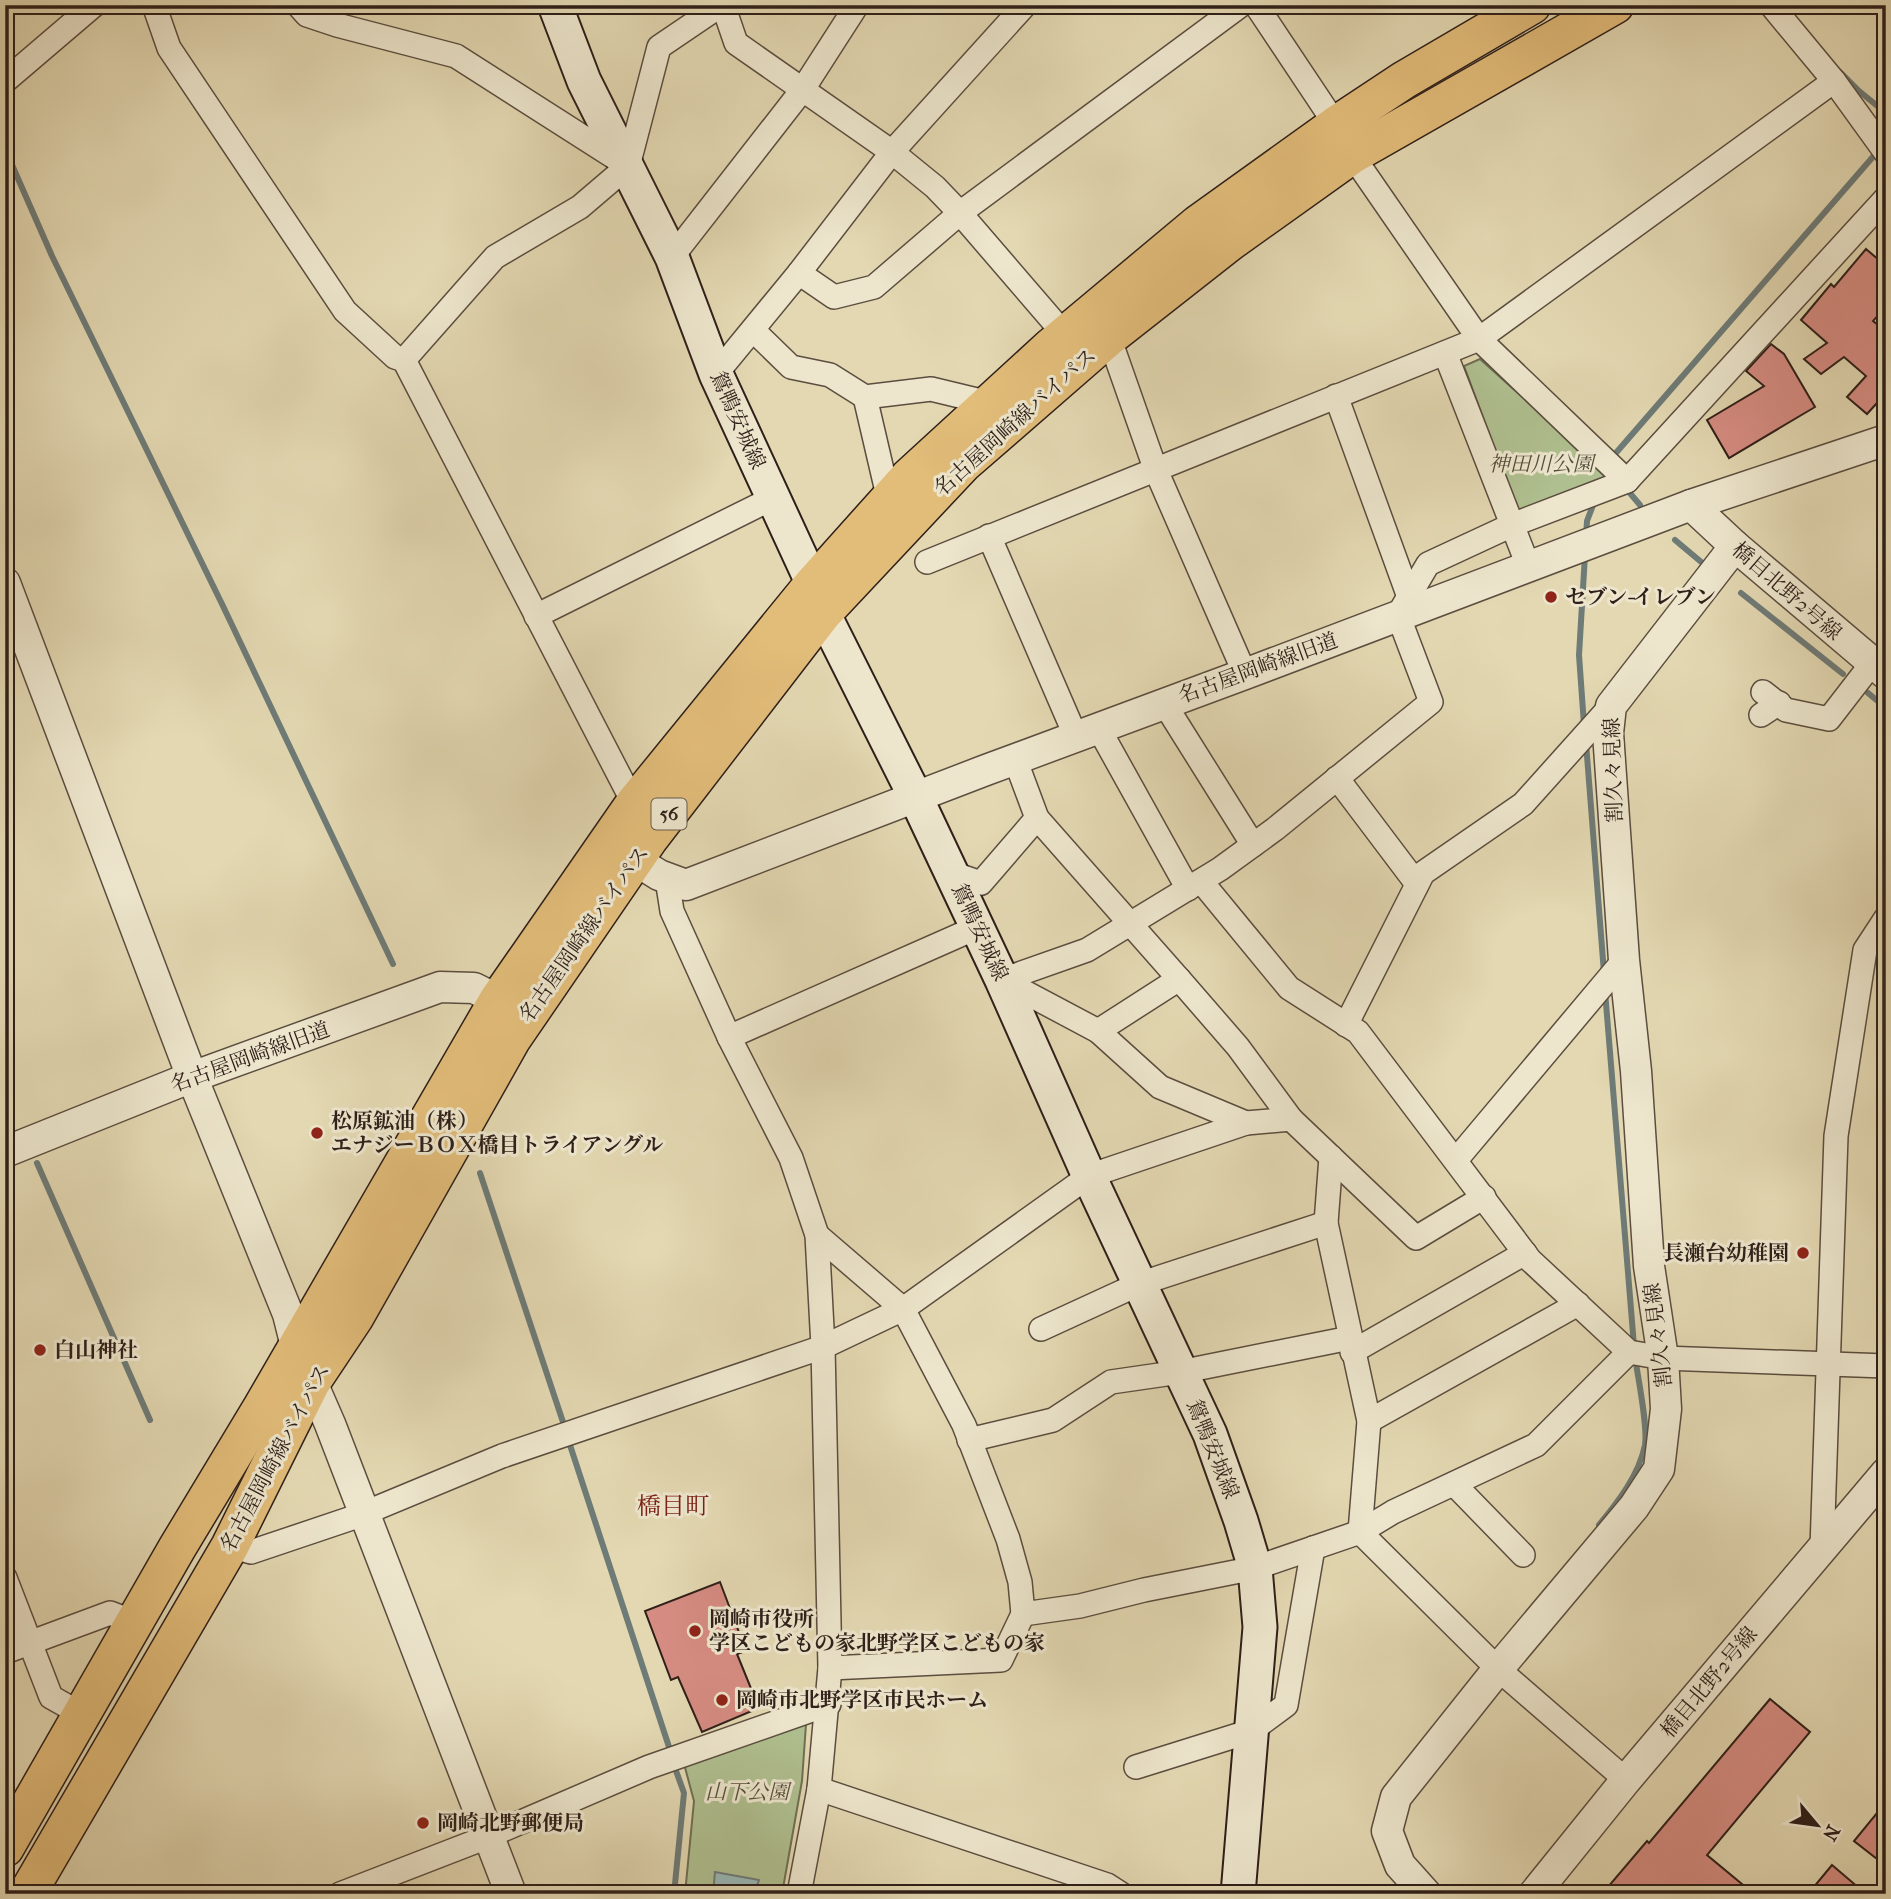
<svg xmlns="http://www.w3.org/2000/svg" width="1891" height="1899" viewBox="0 0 1891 1899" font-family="'IM FELL French Canon','Noto Serif JP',serif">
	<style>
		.green { fill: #afbf8f; stroke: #6e6f54; stroke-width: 2 }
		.water { fill: #99b8b6; stroke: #6e7b77; stroke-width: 2 }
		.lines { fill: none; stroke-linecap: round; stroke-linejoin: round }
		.stream { stroke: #6e7b77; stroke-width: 6 }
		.building { fill: #d68c82; stroke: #2e1f19; stroke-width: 2 }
		.minor-casing { stroke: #5b4d3f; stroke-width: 26 }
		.tertiary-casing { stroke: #5b4d3f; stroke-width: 33 }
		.secondary-casing { stroke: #2e1f19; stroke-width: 37 }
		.primary-casing { stroke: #2e1f19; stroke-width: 40 }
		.minor { stroke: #ede6cd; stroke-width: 23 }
		.tertiary { stroke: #ede6cd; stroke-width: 30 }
		.secondary { stroke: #ede6cd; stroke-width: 33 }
		.primary { stroke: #e2bc79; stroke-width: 37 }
		.poi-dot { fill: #8f2418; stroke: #ede6cd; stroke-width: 2.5 }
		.labels { text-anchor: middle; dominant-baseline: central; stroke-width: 6; stroke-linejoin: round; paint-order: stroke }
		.shield { fill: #ede6cd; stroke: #675b4f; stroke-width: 2 }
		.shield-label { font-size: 19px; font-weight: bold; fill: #2e1f19 }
		.street-label { font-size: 21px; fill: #2e1f19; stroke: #ede6cd }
		.park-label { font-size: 21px; font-style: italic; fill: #554f3c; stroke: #ede6cd }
		.poi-label { font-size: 21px; font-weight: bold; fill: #2e1f19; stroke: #ede6cd; text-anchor: start }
		.quarter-label { font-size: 24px; fill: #7a1f14; stroke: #ede6cd }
	</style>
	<rect width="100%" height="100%" fill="#e3d8b2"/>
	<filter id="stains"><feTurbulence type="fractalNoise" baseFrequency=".00286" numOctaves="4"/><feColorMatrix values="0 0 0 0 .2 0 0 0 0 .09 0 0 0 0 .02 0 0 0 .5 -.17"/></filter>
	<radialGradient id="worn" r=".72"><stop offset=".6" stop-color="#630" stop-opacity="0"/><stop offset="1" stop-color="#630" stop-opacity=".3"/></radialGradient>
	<g class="green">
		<path d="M 1480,359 L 1612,478 L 1519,514 L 1464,366 Z"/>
		<path d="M 807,1710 L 802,1781 L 782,1894 L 685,1894 L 694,1801 L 683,1760 Z"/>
	</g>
	<path class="water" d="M 715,1872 L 759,1880 L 754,1894 L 713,1894 Z"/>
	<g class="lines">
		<g class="stream">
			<path d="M 1840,72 L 1859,91 L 1886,113"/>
			<path d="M 5,149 L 52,256 L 222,604 L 393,964"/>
			<path d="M 1612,461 L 1615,454 L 1878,151"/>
			<path d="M 1629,492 L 1640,505"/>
			<path d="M 1586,537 L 1587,521 L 1595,500"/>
			<path d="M 1675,540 L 1706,566"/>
			<path d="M 1741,593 L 1843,674"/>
			<path d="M 1868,693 L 1886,708"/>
			<path d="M 1584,725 L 1579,655 L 1585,555"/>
			<path d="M 1586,743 L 1604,973"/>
			<path d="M 1605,991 L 1634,1346"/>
			<path d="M 37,1163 L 150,1420"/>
			<path d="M 480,1173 L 565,1428"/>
			<path d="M 568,1439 L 671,1753"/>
			<path d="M 1599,1525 C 1618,1502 1639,1475 1645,1445 C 1648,1426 1638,1378 1635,1357"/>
			<path d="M 674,1894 L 684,1793 L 675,1768"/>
		</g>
	</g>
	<g class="building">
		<path d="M 1866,249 L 1886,266 L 1886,306 L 1873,321 L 1886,331 L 1886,393 L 1867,414 L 1847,397 L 1866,376 L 1844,357 L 1821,374 L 1804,359 L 1827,343 L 1801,320 L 1831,284 L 1834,287 Z"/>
		<path d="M 1771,344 L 1784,354 L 1815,407 L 1729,458 L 1707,420 L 1764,386 L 1746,371 Z"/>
		<path d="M 720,1582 L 746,1651 L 737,1654 L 759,1708 L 702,1732 L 678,1677 L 671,1680 L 645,1611 Z"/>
		<path d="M 1770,1699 L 1810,1732 L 1707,1855 L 1754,1894 L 1602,1894 L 1647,1841 L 1649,1843 Z"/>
		<path d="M 1886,1802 L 1886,1866 L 1854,1841 Z"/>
		<path d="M 1832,1865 L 1866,1894 L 1808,1894 Z"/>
	</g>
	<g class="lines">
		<defs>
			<g id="minor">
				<path d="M 154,5 L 169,48 L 345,311 L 395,357 L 404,360 L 634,804"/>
				<path d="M 298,5 L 307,15 L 337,25 L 456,56 L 625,164"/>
				<path d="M 723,5 L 736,43 L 892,152 L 935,187 L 960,213 L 1065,335"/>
				<path d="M 1256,5 L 1336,125"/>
				<path d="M 1771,5 L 1834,81 L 1886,153"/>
				<path d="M 5,81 L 94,5"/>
				<path d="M 1352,155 L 1479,339 L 1627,481"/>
				<path d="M 672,257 L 803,89 L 857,5"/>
				<path d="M 799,273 L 834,297 L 874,287 L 960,213 L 1241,5"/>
				<path d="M 753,330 L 791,367 L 830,375 L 865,397 L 931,389 L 989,403"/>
				<path d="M 1109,337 L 1155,468 L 1245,674"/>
				<path d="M 1445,353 L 1529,568"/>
				<path d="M 404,360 L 495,257 L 580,207 L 628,166 L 659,47 L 721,5"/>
				<path d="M 716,374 L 799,273 L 892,152 L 1025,5"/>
				<path d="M 1336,396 L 1409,597"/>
				<path d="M 865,397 L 889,500"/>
				<path d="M 989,536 L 1076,737"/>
				<path d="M 927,562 L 1479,339 L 1834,81"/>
				<path d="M 536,616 L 773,498"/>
				<path d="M 1763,692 L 1786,710 L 1829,719 L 1873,662"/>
				<path d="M 1164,703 L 1253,845"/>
				<path d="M 1761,715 L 1779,703"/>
				<path d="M 1099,729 L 1188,889"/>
				<path d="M 1015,759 L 1037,818 L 1179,979"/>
				<path d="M 1337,778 L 1417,884"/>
				<path d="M 952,873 L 981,883 L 1037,818"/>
				<path d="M 667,879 L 672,911 L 729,1037 L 791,1158 L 817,1235 L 823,1347 L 830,1668 L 819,1789 L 799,1894"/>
				<path d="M 1201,881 L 1289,988 L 1358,1032 L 1530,1260 L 1629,1352 L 1663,1358 L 1886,1366"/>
				<path d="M 1002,980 L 1087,950 L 1220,869 L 1275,829 L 1431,702 L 1398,615 L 1428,564 L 1512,525 L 1627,481 L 1886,198"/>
				<path d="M 1002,980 L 1098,1031 L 1160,1087 L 1246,1123"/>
				<path d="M 1346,1025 L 1423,873 L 1523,804 L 1611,706"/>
				<path d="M 1098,1031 L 1179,979 L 1238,1047 L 1291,1119"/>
				<path d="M 729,1037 L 978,927"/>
				<path d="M 1331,1157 L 1326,1223 L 1369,1421 L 1360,1532"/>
				<path d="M 1456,1160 L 1624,960"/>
				<path d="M 817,1235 L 903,1309 L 964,1425 L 1008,1539 L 1020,1582 L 1023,1614 L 1080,1606 L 1144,1590 L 1255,1568 L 1360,1532 L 1393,1512 L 1536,1445 L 1629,1352"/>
				<path d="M 1041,1329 L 1139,1284 L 1326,1223"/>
				<path d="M 1352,1352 L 1525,1253"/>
				<path d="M 1369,1421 L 1578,1304"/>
				<path d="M 969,1440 L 1053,1420 L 1111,1382 L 1180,1372 L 1350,1338"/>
				<path d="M 1454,1484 L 1523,1555"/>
				<path d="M 1360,1532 L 1498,1669 L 1626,1780"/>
				<path d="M 230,1546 L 251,1552 L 355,1517 L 502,1456 L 823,1347 L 903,1309 L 1089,1176 L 1246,1123 L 1291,1119 L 1416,1238 L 1484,1197"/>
				<path d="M 1822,1548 L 1836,1136 L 1865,950 L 1886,918"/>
				<path d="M 5,1578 L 51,1697 L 81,1714"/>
				<path d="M 5,1652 L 110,1613 L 134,1622"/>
				<path d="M 830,1668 L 1001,1660 L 1023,1614"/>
				<path d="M 1136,1767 L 1251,1731 L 1286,1705 L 1313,1548"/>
				<path d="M 819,1789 L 1107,1885 L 1121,1894"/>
				<path d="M 340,1894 L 477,1841 L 649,1767 L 829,1704"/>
			</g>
			<g id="tertiary">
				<path d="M 1691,505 L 1735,546 L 1886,674"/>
				<path d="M 5,583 L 192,1077 L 288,1314 L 296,1346 L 330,1424 L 511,1894"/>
				<path d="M 635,860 L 659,875 L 686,885 L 986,770 L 1245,674 L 1691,505 L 1886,440"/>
				<path d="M 5,1152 L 192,1077 L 440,987 L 474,988 L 498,1000"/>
				<path d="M 1426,1894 L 1400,1865 L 1387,1831 L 1396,1797 L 1498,1669 L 1634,1507 L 1659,1469 L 1666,1409 L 1663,1358 L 1649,1266 L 1636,1071 L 1624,960 L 1608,733 L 1611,706 L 1735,546"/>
				<path d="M 1534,1894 L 1626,1780 L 1886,1473"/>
			</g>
			<path id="secondary" d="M 555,5 L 584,81 L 672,257 L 716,374 L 813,584 L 823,613 L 916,798 L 1002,980 L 1089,1176 L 1210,1434 L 1241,1521 L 1255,1568 L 1260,1627 L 1238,1894"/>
			<g id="primary">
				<path d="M 5,1848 L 177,1548 L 262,1407 L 498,1000 L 634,804 L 813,584 L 908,478 L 1052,346 L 1198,224 L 1336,125 L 1404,80 L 1532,5"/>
				<path d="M 27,1894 L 230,1546 L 311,1383 L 355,1317 L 512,1039 L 649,839 L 823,613 L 963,464 L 1109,337 L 1230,242 L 1352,155 L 1615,5"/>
			</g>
		</defs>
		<use href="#minor" class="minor-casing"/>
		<use href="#tertiary" class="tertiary-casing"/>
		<use href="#secondary" class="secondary-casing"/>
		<use href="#primary" class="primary-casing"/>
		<use href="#minor" class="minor"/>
		<use href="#tertiary" class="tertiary"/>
		<use href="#secondary" class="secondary"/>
		<use href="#primary" class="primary"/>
	</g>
	<g class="poi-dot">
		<circle cx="1551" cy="597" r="7"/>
		<circle cx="317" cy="1133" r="7"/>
		<circle cx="1803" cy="1253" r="7"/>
		<circle cx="40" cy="1350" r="7"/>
		<circle cx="695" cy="1631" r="7"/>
		<circle cx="722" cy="1700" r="7"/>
		<circle cx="423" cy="1823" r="7"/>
	</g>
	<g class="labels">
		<rect class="shield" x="651.5" y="798.5" width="35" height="31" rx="5"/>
		<g class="shield-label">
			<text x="669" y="814">56</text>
		</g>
		<g class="street-label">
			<text transform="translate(738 420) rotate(66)">鴛鴨安城線</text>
			<text transform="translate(1015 422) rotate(-42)">名古屋岡崎線バイパス</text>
			<text transform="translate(1787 591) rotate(41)">橋目北野2号線</text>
			<text transform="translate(1258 668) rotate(-20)">名古屋岡崎線旧道</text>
			<text transform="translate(1613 770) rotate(-92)">割久々見線</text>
			<text transform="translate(980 932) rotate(65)">鴛鴨安城線</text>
			<text transform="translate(584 934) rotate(-55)">名古屋岡崎線バイパス</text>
			<text transform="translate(250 1057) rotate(-20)">名古屋岡崎線旧道</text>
			<text transform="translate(1658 1335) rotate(-97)">割久々見線</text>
			<text transform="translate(1213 1449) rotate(68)">鴛鴨安城線</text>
			<text transform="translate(275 1458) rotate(-62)">名古屋岡崎線バイパス</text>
			<text transform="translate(1709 1682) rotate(-50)">橋目北野2号線</text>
		</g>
		<g class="park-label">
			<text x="1541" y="464">神田川公園</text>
			<text x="747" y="1792">山下公園</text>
		</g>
		<g class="poi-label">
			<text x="1565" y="597">セブン-イレブン</text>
			<text x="331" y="1121">松原鉱油（株）<tspan x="331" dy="24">エナジーＢＯＸ橋目トライアングル</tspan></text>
			<text x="1789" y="1253" text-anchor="end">長瀬台幼稚園</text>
			<text x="54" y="1350">白山神社</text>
			<text x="709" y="1619">岡崎市役所<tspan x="709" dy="24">学区こどもの家北野学区こどもの家</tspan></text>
			<text x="736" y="1700">岡崎市北野学区市民ホーム</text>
			<text x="437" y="1823">岡崎北野郵便局</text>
		</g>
		<g class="quarter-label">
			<text x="673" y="1506">橋目町</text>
		</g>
	</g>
	<rect width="1891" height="1899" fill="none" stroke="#e3d8b2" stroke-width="28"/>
	<rect x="7" y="7" width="1877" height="1885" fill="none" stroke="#2e1f19" stroke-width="3.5"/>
	<rect x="14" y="14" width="1863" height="1871" fill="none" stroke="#2e1f19" stroke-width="2"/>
	<g transform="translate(1817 1825) rotate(119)" stroke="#ede6cd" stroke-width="5" paint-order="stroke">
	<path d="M0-5L12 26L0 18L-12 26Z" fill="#2e1f19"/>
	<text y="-10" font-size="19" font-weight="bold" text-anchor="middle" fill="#2e1f19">N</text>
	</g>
	<rect width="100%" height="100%" filter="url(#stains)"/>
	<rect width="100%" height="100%" fill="url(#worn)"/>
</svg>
